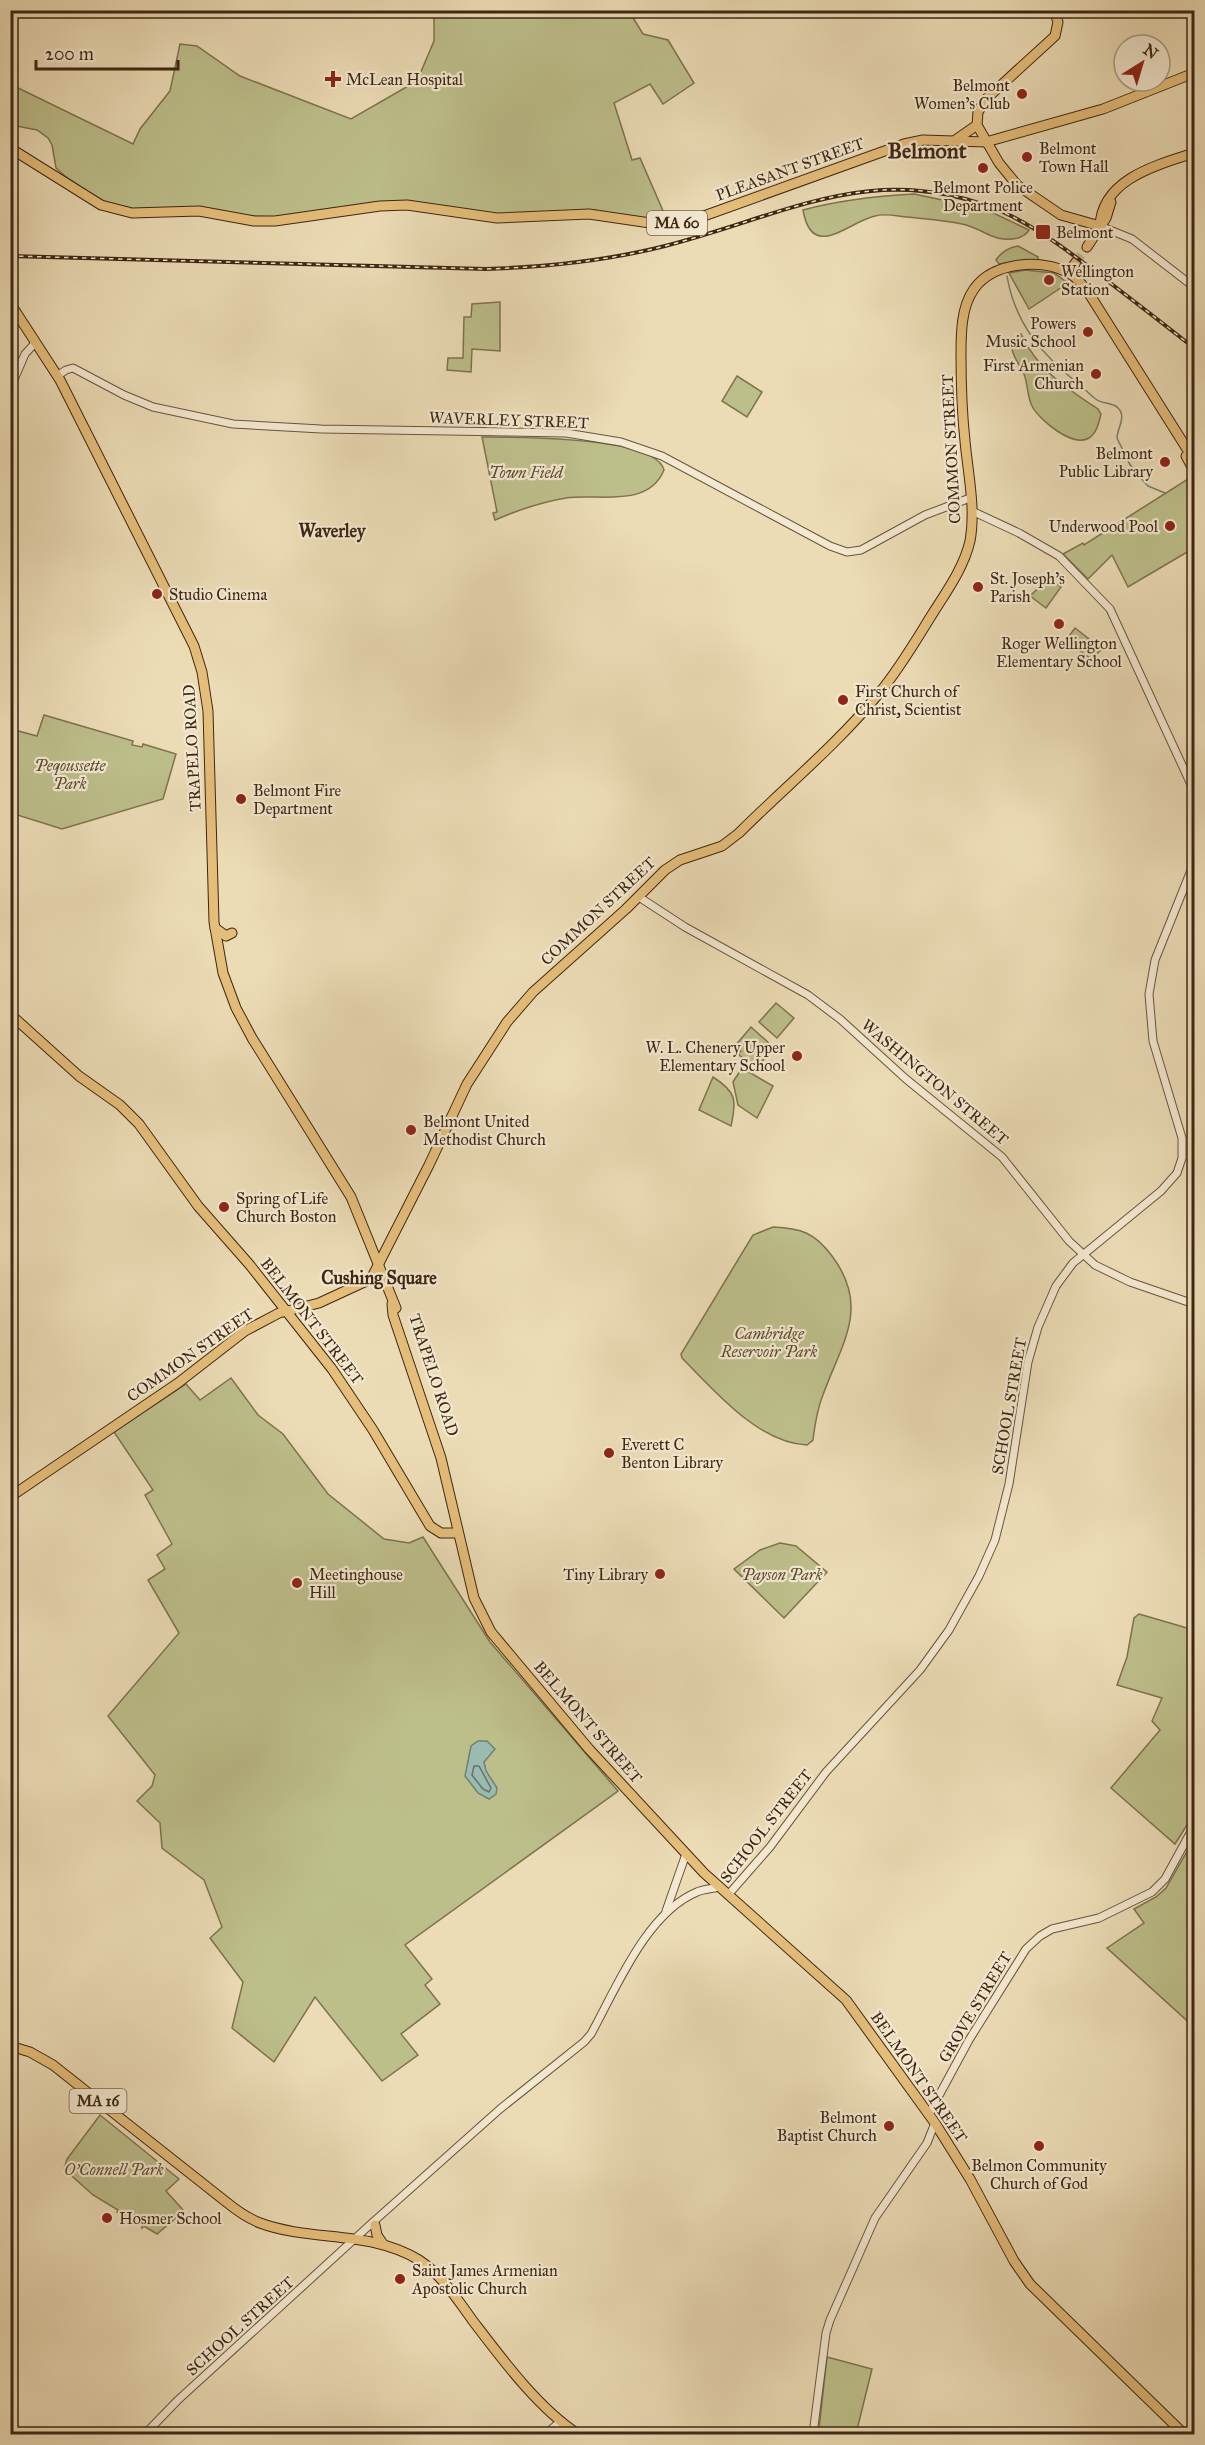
<svg xmlns="http://www.w3.org/2000/svg" width="1205" height="2445" viewBox="0 0 1205 2445" font-family="'IM FELL Great Primer',serif">
	<style>
		.green { fill: #bdbf8b; stroke: #7d734f; stroke-width: 1.5 }
		.water { fill: #99bbb1; stroke: #748072; stroke-width: 1.5 }
		.lines { fill: none; stroke-linecap: round; stroke-linejoin: round }
		.shore { stroke: #6b7162; stroke-width: 1.5 }
		.stream { stroke: #748072; stroke-width: 1.5 }
		.major-tunnel { stroke: #c9b895; stroke-width: 9; stroke-dasharray: 9 4.5; stroke-linecap: butt }
		.minor-casing { stroke: #69543c; stroke-width: 9 }
		.major-casing { stroke: #3d2713; stroke-width: 11 }
		.minor { stroke: #f3e8d0; stroke-width: 7 }
		.major { stroke: #e6be7b; stroke-width: 9 }
		.rail-casing { stroke: #3d2713; stroke-width: 4 }
		.rail { stroke: #f3e8d0; stroke-width: 1.5; stroke-dasharray: 4.5; stroke-linecap: butt }
		.poi-dot { fill: #8f2418; stroke: #f3e8d0; stroke-width: 2 }
		.labels { text-anchor: middle; dominant-baseline: central; stroke-width: 4.5; stroke-linejoin: round; paint-order: stroke }
		.shield { fill: #f3e8d0; stroke: #74614c; stroke-width: 1.5 }
		.shield-label { font-size: 15px; font-weight: bold; fill: #3d2713 }
		.poi-label { font-size: 16px; fill: #3d2713; stroke: #f3e8d0; text-anchor: start }
		.street-label { font-size: 16px; fill: #3d2713; stroke: #f3e8d0 }
		.park-label { font-size: 16px; font-style: italic; fill: #5d4d31; stroke: #f3e8d0 }
		.neighbourhood-label { font-size: 18px; font-weight: bold; fill: #3d2713; stroke: #f3e8d0 }
		.district-label { font-size: 22px; font-weight: bold; fill: #3d2713; stroke: #f3e8d0 }
	</style>
	<rect width="100%" height="100%" fill="#ecdcb6"/>
	<filter id="stains"><feTurbulence type="fractalNoise" baseFrequency=".00333" numOctaves="4"/><feColorMatrix values="0 0 0 0 .2 0 0 0 0 .09 0 0 0 0 .02 0 0 0 .5 -.17"/></filter>
	<radialGradient id="worn" r=".72"><stop offset=".6" stop-color="#630" stop-opacity="0"/><stop offset="1" stop-color="#630" stop-opacity=".3"/></radialGradient>
	<g class="green">
		<path d="M 434,10 L 629,11 L 643,34 L 668,40 L 694,83 L 663,104 L 650,84 L 614,103 L 632,160 L 640,158 L 667,220 L 642,219 L 594,210 L 502,215 L 407,201 L 281,217 L 249,216 L 199,208 L 133,209 L 112,205 L 97,198 L 65,176 L 56,168 L 52,145 L 48,138 L 37,130 L 11,125 L 10,84 L 133,144 L 140,129 L 170,91 L 180,44 L 197,46 L 240,76 L 351,119 L 417,81 L 434,41 Z"/>
		<path d="M 914,194 L 985,209 L 1029,230 C 1026,235 1023,236 1018,238 C 994,244 983,228 962,224 C 944,220 925,219 907,217 C 896,216 885,213 875,216 C 848,222 812,262 803,210 C 840,200 876,196 914,194 Z"/>
		<path d="M 1018,246 L 1038,257 L 1038,260 L 999,264 L 996,260 C 1001,252 1010,247 1018,246 Z"/>
		<path d="M 1025,270 L 1054,273 L 1068,283 L 1029,309 L 1009,273 Z"/>
		<path d="M 500,302 L 500,351 L 472,349 L 471,372 L 447,370 L 448,358 L 463,358 L 464,317 L 471,317 L 472,304 Z"/>
		<path d="M 1021,334 C 1037,369 1066,388 1098,409 L 1101,414 C 1099,422 1097,433 1089,438 C 1073,448 1039,420 1032,406 C 1027,396 1028,384 1024,374 C 1018,361 1002,345 1021,334 Z"/>
		<path d="M 737,376 L 762,392 L 747,417 L 722,401 Z"/>
		<path d="M 482,437 C 512,437 656,436 664,470 C 648,509 597,493 566,498 C 542,502 518,510 495,520 L 493,513 L 497,512 Z"/>
		<path d="M 1191,477 L 1194,484 L 1194,548 L 1128,587 L 1112,555 L 1088,579 L 1063,554 L 1083,543 L 1084,545 Z"/>
		<path d="M 1049,578 L 1061,587 L 1046,608 L 1030,596 Z"/>
		<path d="M 1075,628 L 1102,649 L 1091,659 L 1066,640 Z"/>
		<path d="M 44,715 L 133,741 L 132,745 L 142,747 L 143,744 L 176,754 L 163,799 L 62,829 L 11,813 L 11,729 L 37,736 Z"/>
		<path d="M 776,1003 L 794,1018 L 777,1038 L 759,1022 Z"/>
		<path d="M 751,1027 L 770,1044 L 761,1053 L 766,1057 L 755,1069 L 738,1054 L 741,1051 L 735,1046 Z"/>
		<path d="M 742,1068 L 773,1086 L 757,1118 L 738,1105 L 733,1082 Z"/>
		<path d="M 713,1077 C 736,1092 737,1099 731,1126 L 699,1110 Z"/>
		<path d="M 773,1227 C 801,1228 815,1233 832,1256 C 871,1308 841,1344 823,1395 C 817,1409 815,1424 813,1440 L 807,1445 C 758,1443 714,1390 682,1358 L 681,1354 L 753,1235 Z"/>
		<path d="M 231,1378 L 258,1415 L 283,1434 L 328,1494 L 384,1539 L 409,1543 L 423,1537 L 490,1642 L 618,1791 L 405,1945 L 432,1979 L 425,1985 L 440,2004 L 401,2034 L 418,2055 L 382,2081 L 315,1997 L 274,2062 L 232,2028 L 243,1982 L 210,1938 L 222,1927 L 204,1880 L 162,1848 L 160,1823 L 137,1801 L 152,1786 L 155,1775 L 108,1716 L 179,1633 L 148,1580 L 165,1569 L 157,1555 L 172,1544 L 145,1495 L 153,1490 L 114,1432 L 186,1384 L 200,1400 Z"/>
		<path d="M 780,1543 L 796,1546 L 827,1572 L 784,1618 L 734,1569 L 760,1550 Z"/>
		<path d="M 1139,1614 L 1194,1630 L 1194,1814 L 1175,1844 L 1111,1788 L 1160,1730 L 1152,1721 L 1162,1698 L 1117,1685 L 1127,1657 L 1134,1618 Z"/>
		<path d="M 1194,1839 L 1194,1838 L 1194,2027 L 1107,1948 L 1144,1923 L 1134,1909 L 1156,1897 L 1166,1888 Z"/>
		<path d="M 100,2115 L 179,2179 L 166,2191 L 184,2211 L 157,2234 L 144,2226 L 142,2228 L 142,2225 L 117,2212 L 118,2210 L 93,2195 L 64,2169 L 67,2159 Z"/>
		<path d="M 827,2357 L 872,2369 L 856,2434 L 843,2434 L 819,2428 Z"/>
	</g>
	<path class="water" d="M 478,1741 L 487,1741 L 495,1749 L 484,1762 L 486,1771 L 497,1788 L 496,1794 L 489,1799 L 478,1793 L 465,1776 L 471,1746 Z"/>
	<g class="lines">
		<path class="shore" d="M 474,1766 L 479,1766 L 491,1788 L 489,1792 L 483,1789 L 472,1775 Z"/>
		<path class="stream" d="M 1007,276 C 1015,324 1043,356 1080,385 C 1086,390 1091,396 1097,400 C 1103,404 1113,402 1118,408 C 1127,417 1117,428 1117,438 L 1129,463 L 1137,474 L 1148,486 L 1165,493"/>
		<path class="major-tunnel" d="M 1076,262 L 1087,247"/>
		<defs>
			<g id="minor">
				<path d="M 1100,226 L 1132,239 L 1194,287"/>
				<path d="M 57,376 L 66,370 L 73,368 L 124,395 L 153,407 L 233,424 L 321,429 L 566,433 L 621,442 L 662,456 L 830,546 L 847,552 L 861,550 L 925,515 L 970,498"/>
				<path d="M 10,389 L 25,354 L 36,342"/>
				<path d="M 972,511 L 1019,533 L 1059,556 L 1110,609 L 1194,791"/>
				<path d="M 639,897 L 685,927 L 808,995 L 840,1019 L 906,1079 L 1002,1157 L 1069,1241 L 1095,1265 L 1130,1282 L 1194,1304"/>
				<path d="M 728,1895 L 770,1847 L 826,1772 L 920,1670 L 949,1630 L 979,1576 L 995,1540 L 1009,1484 L 1028,1362 L 1038,1327 L 1056,1286 L 1073,1263 L 1161,1191 L 1177,1173 L 1182,1158 L 1182,1138 L 1153,1041 L 1149,994 L 1155,960 L 1194,863"/>
				<path d="M 666,1911 L 686,1854"/>
				<path d="M 929,2114 L 969,2040 L 1026,1949 L 1040,1936 L 1052,1929 L 1099,1918 L 1152,1892 L 1165,1879 L 1194,1826"/>
				<path d="M 145,2434 L 178,2400 L 372,2223 L 500,2109 L 584,2042 L 591,2034 C 616,1989 646,1913 697,1892 C 703,1889 712,1889 719,1887"/>
				<path d="M 546,2434 L 561,2421"/>
				<path d="M 813,2434 L 826,2333 L 830,2320 L 875,2218 L 927,2143 L 935,2123"/>
			</g>
			<g id="major">
				<path d="M 1054,10 L 1058,22 L 1055,36 L 986,99 L 978,112 L 977,125 L 999,163 L 1017,185 L 1061,215 L 1100,226"/>
				<path d="M 954,141 L 977,125"/>
				<path d="M 10,148 L 101,205 L 132,213 L 199,211 L 254,221 L 275,221 L 380,206 L 407,205 L 497,218 L 589,214 L 657,224 L 678,222 L 701,217 L 904,144 L 923,140 L 986,142 L 1103,109 L 1194,73"/>
				<path d="M 1100,226 C 1102,179 1157,165 1194,153"/>
				<path d="M 1087,247 L 1106,218 L 1111,202"/>
				<path d="M 1069,272 L 1076,262"/>
				<path d="M 10,303 L 60,380 L 194,646 L 202,672 L 208,711 L 214,922 L 223,973 L 236,1008 L 252,1038 L 351,1197 L 396,1308"/>
				<path d="M 1186,456 L 1194,471"/>
				<path d="M 215,928 L 226,936 L 232,933"/>
				<path d="M 10,1014 L 79,1076 L 120,1105 L 139,1124 L 198,1206 L 249,1264 L 332,1369 L 373,1430 L 430,1526 L 441,1533 L 458,1533"/>
				<path d="M 392,1304 L 393,1315 L 441,1458 L 474,1598 L 491,1632 L 589,1749 L 704,1873 L 846,2000 L 935,2123 L 970,2179 L 1014,2261 L 1030,2284 L 1184,2434"/>
				<path d="M 10,1497 L 178,1383 L 245,1331 L 279,1313 L 319,1303 L 371,1279 L 429,1165 L 467,1084 L 507,1022 L 533,992 L 626,909 L 665,870 L 680,860 L 722,846 L 739,833 C 786,786 838,744 880,692 C 900,668 916,640 933,613 C 947,591 964,567 970,541 C 976,509 968,474 965,441 C 962,413 961,384 961,355 C 961,334 961,307 974,289 C 993,262 1041,258 1069,273 C 1077,277 1083,286 1088,292 L 1194,460"/>
				<path d="M 10,2046 L 30,2052 L 53,2065 L 225,2201 C 236,2210 247,2218 260,2223 C 311,2242 371,2230 419,2260 C 442,2275 457,2299 473,2321 C 502,2359 538,2408 578,2434"/>
				<path d="M 375,2225 L 377,2235 L 383,2244"/>
			</g>
		</defs>
		<use href="#minor" class="minor-casing"/>
		<use href="#major" class="major-casing"/>
		<use href="#minor" class="minor"/>
		<use href="#major" class="major"/>
		<defs>
			<path id="rail" d="M 10,256 L 486,269 C 547,267 606,261 665,246 C 787,215 875,158 1003,212 C 1040,229 1072,254 1105,279 C 1135,302 1165,325 1194,348"/>
		</defs>
		<use href="#rail" class="rail-casing"/>
		<use href="#rail" class="rail"/>
	</g>
	<g class="poi-dot">
		<path d="M330 70h6v6h6v6h-6v6h-6v-6h-6v-6h6z"/>
		<circle cx="1022" cy="94" r="6"/>
		<circle cx="1027" cy="157" r="6"/>
		<circle cx="983" cy="168" r="6"/>
		<rect x="1035" y="224" width="16" height="16" rx="3"/>
		<circle cx="1049" cy="280" r="6"/>
		<circle cx="1088" cy="332" r="6"/>
		<circle cx="1096" cy="374" r="6"/>
		<circle cx="1165" cy="462" r="6"/>
		<circle cx="1170" cy="526" r="6"/>
		<circle cx="978" cy="587" r="6"/>
		<circle cx="157" cy="594" r="6"/>
		<circle cx="1059" cy="624" r="6"/>
		<circle cx="843" cy="700" r="6"/>
		<circle cx="241" cy="799" r="6"/>
		<circle cx="797" cy="1056" r="6"/>
		<circle cx="411" cy="1130" r="6"/>
		<circle cx="224" cy="1207" r="6"/>
		<circle cx="609" cy="1453" r="6"/>
		<circle cx="660" cy="1574" r="6"/>
		<circle cx="297" cy="1583" r="6"/>
		<circle cx="889" cy="2126" r="6"/>
		<circle cx="1039" cy="2146" r="6"/>
		<circle cx="107" cy="2218" r="6"/>
		<circle cx="400" cy="2279" r="6"/>
	</g>
	<g class="labels">
		<g class="shield">
			<rect x="647" y="211" width="60" height="24" rx="4.5"/>
			<rect x="69.5" y="2089" width="57" height="24" rx="4.5"/>
		</g>
		<g class="shield-label">
			<text x="677" y="223">MA 60</text>
			<text x="98" y="2101">MA 16</text>
		</g>
		<g class="poi-label">
			<text x="346" y="79">McLean Hospital</text>
			<text x="1010" y="85" text-anchor="end">Belmont<tspan x="1010" dy="18">Women's Club</tspan></text>
			<text x="1039" y="148">Belmont<tspan x="1039" dy="18">Town Hall</tspan></text>
			<text x="983" y="187" text-anchor="middle">Belmont Police<tspan x="983" dy="18">Department</tspan></text>
			<text x="1056" y="232">Belmont</text>
			<text x="1061" y="271">Wellington<tspan x="1061" dy="18">Station</tspan></text>
			<text x="1076" y="323" text-anchor="end">Powers<tspan x="1076" dy="18">Music School</tspan></text>
			<text x="1084" y="365" text-anchor="end">First Armenian<tspan x="1084" dy="18">Church</tspan></text>
			<text x="1153" y="453" text-anchor="end">Belmont<tspan x="1153" dy="18">Public Library</tspan></text>
			<text x="1158" y="526" text-anchor="end">Underwood Pool</text>
			<text x="990" y="578">St. Joseph's<tspan x="990" dy="18">Parish</tspan></text>
			<text x="169" y="594">Studio Cinema</text>
			<text x="1059" y="643" text-anchor="middle">Roger Wellington<tspan x="1059" dy="18">Elementary School</tspan></text>
			<text x="855" y="691">First Church of<tspan x="855" dy="18">Christ, Scientist</tspan></text>
			<text x="253" y="790">Belmont Fire<tspan x="253" dy="18">Department</tspan></text>
			<text x="785" y="1047" text-anchor="end">W. L. Chenery Upper<tspan x="785" dy="18">Elementary School</tspan></text>
			<text x="423" y="1121">Belmont United<tspan x="423" dy="18">Methodist Church</tspan></text>
			<text x="236" y="1198">Spring of Life<tspan x="236" dy="18">Church Boston</tspan></text>
			<text x="621" y="1444">Everett C<tspan x="621" dy="18">Benton Library</tspan></text>
			<text x="309" y="1574">Meetinghouse<tspan x="309" dy="18">Hill</tspan></text>
			<text x="648" y="1574" text-anchor="end">Tiny Library</text>
			<text x="877" y="2117" text-anchor="end">Belmont<tspan x="877" dy="18">Baptist Church</tspan></text>
			<text x="1039" y="2165" text-anchor="middle">Belmon Community<tspan x="1039" dy="18">Church of God</tspan></text>
			<text x="119" y="2218">Hosmer School</text>
			<text x="412" y="2270">Saint James Armenian<tspan x="412" dy="18">Apostolic Church</tspan></text>
		</g>
		<g class="street-label">
			<text transform="translate(790 169) rotate(-20)">PLEASANT STREET</text>
			<text transform="translate(509 420) rotate(2)">WAVERLEY STREET</text>
			<text transform="translate(951 449) rotate(-93)">COMMON STREET</text>
			<text transform="translate(192 748) rotate(-93)">TRAPELO ROAD</text>
			<text transform="translate(598 911) rotate(-43)">COMMON STREET</text>
			<text transform="translate(935 1082) rotate(40)">WASHINGTON STREET</text>
			<text transform="translate(312 1321) rotate(52)">BELMONT STREET</text>
			<text transform="translate(190 1355) rotate(-35)">COMMON STREET</text>
			<text transform="translate(434 1375) rotate(72)">TRAPELO ROAD</text>
			<text transform="translate(1009 1406) rotate(-80)">SCHOOL STREET</text>
			<text transform="translate(588 1722) rotate(49)">BELMONT STREET</text>
			<text transform="translate(766 1826) rotate(-52)">SCHOOL STREET</text>
			<text transform="translate(975 2007) rotate(-59)">GROVE STREET</text>
			<text transform="translate(919 2077) rotate(55)">BELMONT STREET</text>
			<text transform="translate(240 2326) rotate(-42)">SCHOOL STREET</text>
		</g>
		<g class="park-label">
			<text x="526" y="472">Town Field</text>
			<text x="70" y="765">Peqoussette<tspan x="70" dy="18">Park</tspan></text>
			<text x="769" y="1333">Cambridge<tspan x="769" dy="18">Reservoir Park</tspan></text>
			<text x="782" y="1574">Payson Park</text>
			<text x="114" y="2169">O'Connell Park</text>
		</g>
		<g class="neighbourhood-label">
			<text x="332" y="531">Waverley</text>
			<text x="379" y="1278">Cushing Square</text>
		</g>
		<g class="district-label">
			<text x="927" y="150">Belmont</text>
		</g>
	</g>
	<rect width="1205" height="2445" fill="none" stroke="#ecdcb6" stroke-width="36"/>
	<rect x="12" y="12" width="1181" height="2421" fill="none" stroke="#3d2713" stroke-width="3"/>
	<rect x="18" y="18" width="1169" height="2409" fill="none" stroke="#3d2713" stroke-width="1.5"/>
	<g transform="translate(1142 63) rotate(37)"><circle r="28" fill="#f3e8d0" stroke="#aa9b84" stroke-width="1.5"/>
	<path d="M0-4.5L10 22L0 15L-10 22Z" fill="#8f2418"/>
	<text y="-9" font-size="16" font-weight="bold" text-anchor="middle" fill="#3d2713">N</text>
	</g>
	<path d="M36 60v9h142v-9" fill="none" stroke="#3d2713" stroke-width="3"/>
	<text x="45" y="60" font-size="18" fill="#3d2713" stroke="#f3e8d0" stroke-width="4.5" paint-order="stroke">200 m</text>
	<rect width="100%" height="100%" filter="url(#stains)"/>
	<rect width="100%" height="100%" fill="url(#worn)"/>
</svg>
